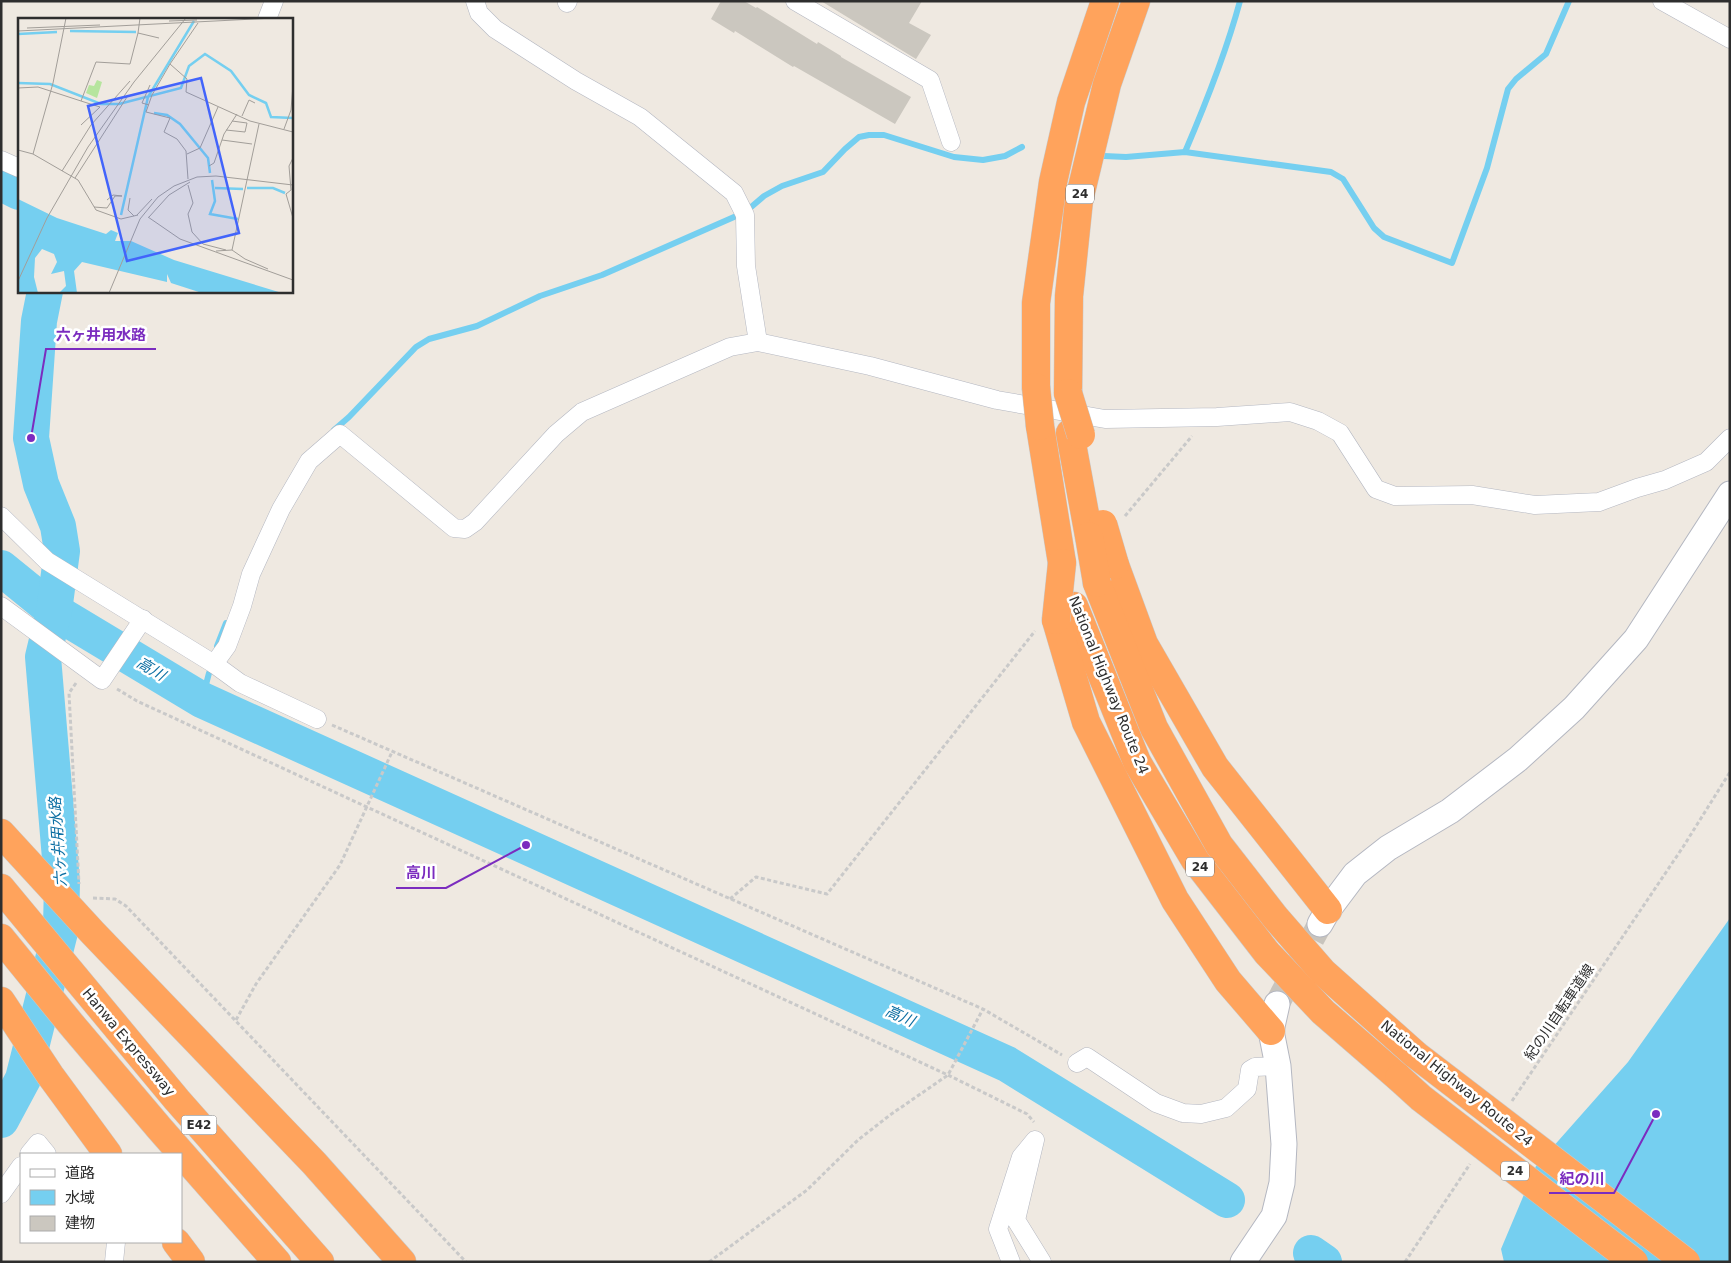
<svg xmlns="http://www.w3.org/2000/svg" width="1731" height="1263" viewBox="0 0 1731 1263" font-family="'DejaVu Sans','Noto Sans JP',sans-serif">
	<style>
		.water { fill: #75cff0 }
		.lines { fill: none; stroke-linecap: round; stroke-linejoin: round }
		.stream { stroke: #75cff0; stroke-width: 6 }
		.river { stroke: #75cff0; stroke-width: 36 }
		.building { fill: #cbc7bf }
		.secondary-tunnel { stroke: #c8c4bd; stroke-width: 25; stroke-dasharray: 25 12; stroke-linecap: butt }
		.street-casing { stroke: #b4b7c1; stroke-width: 19 }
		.secondary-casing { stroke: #b4b7c1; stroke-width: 27 }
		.highway-casing { stroke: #c9c9c9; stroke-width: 29 }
		.path { stroke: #c9c9c9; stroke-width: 3; stroke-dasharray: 4 2.5; stroke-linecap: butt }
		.street { stroke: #fff; stroke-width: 18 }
		.secondary { stroke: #fff; stroke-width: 25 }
		.highway { stroke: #ffa35c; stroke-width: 28 }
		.highway-bridge-casing { stroke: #c9c9c9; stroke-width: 29; stroke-linecap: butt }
		.highway-bridge { stroke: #ffa35c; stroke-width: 28 }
		.labels { text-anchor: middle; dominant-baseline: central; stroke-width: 5; stroke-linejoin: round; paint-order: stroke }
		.shield { fill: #fff; stroke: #6d6d6d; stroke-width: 1 }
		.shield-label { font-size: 12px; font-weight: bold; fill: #2e2e2e }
		.street-label { font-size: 14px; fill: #2e2e2e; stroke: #fff }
		.water-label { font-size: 15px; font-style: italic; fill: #0d6fa3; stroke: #fff }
		.inset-river { fill: none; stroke: #75cff0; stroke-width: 2.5 }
		.inset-road { fill: none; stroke: #a29e99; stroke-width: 1 }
		.view { fill: #4264fb; fill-opacity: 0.15; stroke: #4264fb; stroke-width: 2.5 }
		.inset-edge { fill: none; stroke: #2e2e2e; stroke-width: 2.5 }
		.leader { fill: none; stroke: #7b2cbf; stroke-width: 2 }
		.callout-dot { fill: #7b2cbf; stroke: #fff; stroke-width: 2 }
		.callout-label { font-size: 15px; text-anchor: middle; font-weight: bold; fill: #7b2cbf; stroke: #fff; stroke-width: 5; stroke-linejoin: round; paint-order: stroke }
	</style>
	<rect width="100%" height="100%" fill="#efe9e1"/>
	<path class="water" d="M 1730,918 L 1730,1262 L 1504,1262 L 1501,1249 L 1536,1166 L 1628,1062 Z"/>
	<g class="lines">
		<g class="stream">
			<path d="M 1185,152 C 1206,103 1226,53 1240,1"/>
			<path d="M 1104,156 L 1126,157 L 1185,152 L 1331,172 L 1343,179 L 1374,228 L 1384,237 L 1452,263 L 1487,168 L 1508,89 L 1516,79 L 1546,54 L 1569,1"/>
			<path d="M 334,430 L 349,417 L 416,347 L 429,339 L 477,326 L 540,296 L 602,275 L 734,217 L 750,208 L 764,196 L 782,186 L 823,172 L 845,149 L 859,137 L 869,135 L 884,135 L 954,157 L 983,160 L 1005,156 L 1022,147"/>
			<path d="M 217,646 L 226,623"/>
			<path d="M 202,700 L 209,673"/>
		</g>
		<g class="river">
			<path d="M 1,183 L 19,192"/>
			<path d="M 1,568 L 54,611 L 202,700 L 1007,1064 L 1227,1200"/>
			<path d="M 1,1120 L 23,1079 L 61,928 L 62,882 L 43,657 L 54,611 L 62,551 L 58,526 L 41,484 L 31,438 L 39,321 L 45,291"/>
			<path d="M 1311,1253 L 1324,1262"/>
		</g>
	</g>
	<g class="building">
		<path d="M 721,1 L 744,1 L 756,8 L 757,7 L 817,44 L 818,42 L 841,56 L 841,57 L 911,97 L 895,124 L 794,66 L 793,67 L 735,31 L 734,33 L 711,19 Z"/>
		<path d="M 821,1 L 922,1 L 909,23 L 931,35 L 916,59 Z"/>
	</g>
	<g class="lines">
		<path class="secondary-tunnel" d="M 1277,1004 L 1320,924"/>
		<defs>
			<g id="street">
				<path d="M 475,1 L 479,13 L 495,29 L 576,81 L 640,117 L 734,193 L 745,215 L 746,266 L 758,342"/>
				<path d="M 795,1 L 930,80 L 951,142"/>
				<path d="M 1662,1 L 1730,39"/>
				<path d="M 567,3 L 568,1"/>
				<path d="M 267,19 L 274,1"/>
				<path d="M 1,160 L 19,168"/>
				<path d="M 1,516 L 47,561 L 214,664 L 227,646 L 242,606 L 251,574 L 281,509 L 309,461 L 340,434 L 454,528 L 465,529 L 475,522 L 556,434 L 582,412 L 730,347 L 758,342 L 870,366 L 997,400 L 1105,419 L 1217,417 L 1290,412 L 1318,421 L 1340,433 L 1376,489 L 1395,496 L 1472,495 L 1535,505 L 1599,502 L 1637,488 L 1665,480 L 1706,462 L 1730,438"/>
				<path d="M 1,606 L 102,680 L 143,619"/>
				<path d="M 214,664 L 240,683 L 317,719"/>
				<path d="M 1077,1063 L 1087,1057 L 1156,1103 L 1183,1113 L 1201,1114 L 1226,1108 L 1247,1089 L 1250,1070 L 1255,1067 L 1278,1066"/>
				<path d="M 29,1154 L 38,1143 L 47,1154"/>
				<path d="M 1,1194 L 21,1166"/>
				<path d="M 114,1262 L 116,1242"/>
				<path d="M 1011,1262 L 998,1229 L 1021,1157 L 1035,1140 L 1016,1220 L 1042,1262"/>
			</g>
			<g id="secondary">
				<path d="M 1320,924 L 1328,910 L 1355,874 L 1388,848 L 1450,811 L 1518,759 L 1574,708 L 1636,639 L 1730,494"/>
				<path d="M 1243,1262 L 1274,1216 L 1282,1183 L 1284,1144 L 1278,1066 L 1271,1031 L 1277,1004"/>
			</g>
			<g id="highway">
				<path d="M 1036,387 L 1036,303 L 1053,182 L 1071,102 L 1105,1"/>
				<path d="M 1068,393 L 1069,296 L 1079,200 L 1107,84 L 1136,1"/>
				<path d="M 1040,426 L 1062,563"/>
				<path d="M 1070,433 L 1089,536"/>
				<path d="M 1115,565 L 1144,644 L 1215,767 L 1328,910"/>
				<path d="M 1097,583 L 1154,728 L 1219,845 L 1275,917 L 1323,972 L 1416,1055"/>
				<path d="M 1074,606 L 1137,762 L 1195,860 L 1267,953 L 1323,1012 L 1399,1078"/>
				<path d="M 1056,620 L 1086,722 L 1175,900 L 1228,981 L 1271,1031"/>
				<path d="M 1,833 L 93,933 L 314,1163 L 402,1262"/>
				<path d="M 1,888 L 177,1100 L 320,1262"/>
				<path d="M 1,938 L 71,1024 L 160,1129 L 277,1262"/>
				<path d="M 1,1001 L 50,1075 L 108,1154"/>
				<path d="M 176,1242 L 191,1262"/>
			</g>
		</defs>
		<use href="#street" class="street-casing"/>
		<use href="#secondary" class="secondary-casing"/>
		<use href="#highway" class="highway-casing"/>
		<g class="path">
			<path d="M 1125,516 L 1192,436"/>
			<path d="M 76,683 L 69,693 L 79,884"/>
			<path d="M 117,689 L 137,701 L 948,1075 L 1027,1114 L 1034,1122"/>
			<path d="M 332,725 L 983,1009 L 1062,1055"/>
			<path d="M 93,898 L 115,899 L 126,906 L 466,1262"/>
			<path d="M 730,899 L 756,877 L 827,894 L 1035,631"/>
			<path d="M 236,1020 L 256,984 L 340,865 L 392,752"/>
			<path d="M 1512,1101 L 1683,847 L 1730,772"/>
			<path d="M 709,1262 L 807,1190 L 858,1140 L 890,1115 L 948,1075 L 983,1009"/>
			<path d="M 1405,1262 L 1470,1164"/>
		</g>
		<use href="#street" class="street"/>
		<use href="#secondary" class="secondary"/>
		<use href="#highway" class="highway"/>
		<defs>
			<g id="highway-bridge">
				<path d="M 1036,387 L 1040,426"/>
				<path d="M 1068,393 L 1081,435"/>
				<path d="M 1103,524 L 1115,565"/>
				<path d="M 1089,536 L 1097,583"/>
				<path d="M 1056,620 L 1062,563"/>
				<path d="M 1416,1055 L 1686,1262"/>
				<path d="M 1399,1078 L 1421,1098 L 1634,1262"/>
			</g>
		</defs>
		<use href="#highway-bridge" class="highway-bridge-casing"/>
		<use href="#highway-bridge" class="highway-bridge"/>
	</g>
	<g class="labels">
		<g class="shield">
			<rect x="1066" y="184.5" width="28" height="19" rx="4"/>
			<rect x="1186" y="857.5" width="28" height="19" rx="4"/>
			<rect x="181.5" y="1115.5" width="35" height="19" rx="4"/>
			<rect x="1501" y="1161.5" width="28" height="19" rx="4"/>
		</g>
		<g class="shield-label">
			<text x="1080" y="194">24</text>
			<text x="1200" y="867">24</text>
			<text x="199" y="1125">E42</text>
			<text x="1515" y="1171">24</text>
		</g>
		<g class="street-label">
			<text transform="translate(1109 685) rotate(68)">National Highway Route 24</text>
			<text transform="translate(1559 1012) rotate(-56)">紀の川自転車道線</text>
			<text transform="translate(129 1042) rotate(50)">Hanwa Expressway</text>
			<text transform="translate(1457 1083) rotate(39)">National Highway Route 24</text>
		</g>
		<g class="water-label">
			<text transform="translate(151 669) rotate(31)">高川</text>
			<text transform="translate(58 842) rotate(-94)">六ヶ井用水路</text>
			<text transform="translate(900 1016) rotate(24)">高川</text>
		</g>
	</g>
	<g transform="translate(18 18)">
		<rect width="275" height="275" fill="#efe9e1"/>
		<path d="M 79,62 L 84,64 L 79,80 L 68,75 L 71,67 L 76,68 Z" fill="#b6e59e"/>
		<path d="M 0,181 L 39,200 L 88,216 L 93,212 L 100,215 L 97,223 L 113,223 L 156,242 L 264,275 L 184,275 L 153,265 L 149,256 L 149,264 L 64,244 L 56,253 L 59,275 L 41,275 L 48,268 L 46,253 L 33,256 L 39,244 L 36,236 L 24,231 L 17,240 L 16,259 L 20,275 L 0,275 Z" fill="#75cff0"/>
		<path class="inset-river" d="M 52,13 L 118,14M 0,16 L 39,14M 0,65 L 32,66 L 83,86 L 101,86 L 163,70 L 171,48 L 187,36 L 213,53 L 231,77 L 248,85 L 253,99 L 275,100M 136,95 L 149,97 L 162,106 L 190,140 L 192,155M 194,162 L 197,183 L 192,196 L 220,201M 197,170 L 225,171M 229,170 L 255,170 L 267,175M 103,197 L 130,79 L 176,3"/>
		<path class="inset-road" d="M 122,0 L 120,15 L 141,20M 151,3 L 179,2M 180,5 L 152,46 L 169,61 L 168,74 L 232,103 L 275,114M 9,10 L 82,7M 0,13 L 256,0M 152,46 L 134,77 L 128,94 L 152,100 L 146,114 L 159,121 L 168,133 L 170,161M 0,70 L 20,69 L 63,83 L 78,44 L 112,46 L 120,15M 131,87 L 124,85 L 132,67M 224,98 L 231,82 L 237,85M 63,107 L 82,89 L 63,83M 266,111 L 273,92 L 275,67M 208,112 L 227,114 L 229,105 L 214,103M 204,122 L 234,126M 0,132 L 15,136 L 60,162 L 78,192 L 103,201 L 120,197M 15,136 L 35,65 L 48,0M 169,136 L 182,130 L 200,89M 275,140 L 271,148 L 273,172 L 268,176 L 275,200M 191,148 L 196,145 L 206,116 L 219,96M 44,153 L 73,107 L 112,63M 57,160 L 109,79M 170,167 L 175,185 L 170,196 L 174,214 L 185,226 L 208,232M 112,180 L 110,192 L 116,198M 76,189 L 89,190 L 97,178 L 104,178 L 95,177 L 89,182M 119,197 L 134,181M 130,199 L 162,221 L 275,262M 131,199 L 151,177 L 172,164M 214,232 L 241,106M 198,233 L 214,232 L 227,241M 227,241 L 250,251M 0,263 L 29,200 L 70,129 L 116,64 L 168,0M 91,275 L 122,201 L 140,179 L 156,168 L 179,159 L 198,158 L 275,167"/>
		<path class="view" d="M 183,60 L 221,215 L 109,243 L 70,88 Z"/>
		<rect width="275" height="275" class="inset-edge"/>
	</g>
	<path class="leader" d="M31 438L46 349H156M526 845L446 888H396M1656 1114L1614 1193H1549"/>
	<g class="callout-dot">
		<circle cx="31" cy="438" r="5"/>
		<circle cx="526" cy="845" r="5"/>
		<circle cx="1656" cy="1114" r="5"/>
	</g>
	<g class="callout-label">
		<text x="101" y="340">六ヶ井用水路</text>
		<text x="421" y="878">高川</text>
		<text x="1582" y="1184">紀の川</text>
	</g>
	<rect width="1731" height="1263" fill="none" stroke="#2e2e2e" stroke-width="5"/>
	<rect x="20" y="1153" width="162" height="90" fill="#ffffff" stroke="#ababab"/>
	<rect x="30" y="1169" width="25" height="8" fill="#ffffff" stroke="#ababab"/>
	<text x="65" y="1178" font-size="15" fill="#2e2e2e">道路</text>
	<rect x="30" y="1190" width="25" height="15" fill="#75cff0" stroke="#ababab"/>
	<text x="65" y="1203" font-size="15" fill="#2e2e2e">水域</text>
	<rect x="30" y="1216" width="25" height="15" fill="#cbc7bf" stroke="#ababab"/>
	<text x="65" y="1228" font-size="15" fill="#2e2e2e">建物</text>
</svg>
